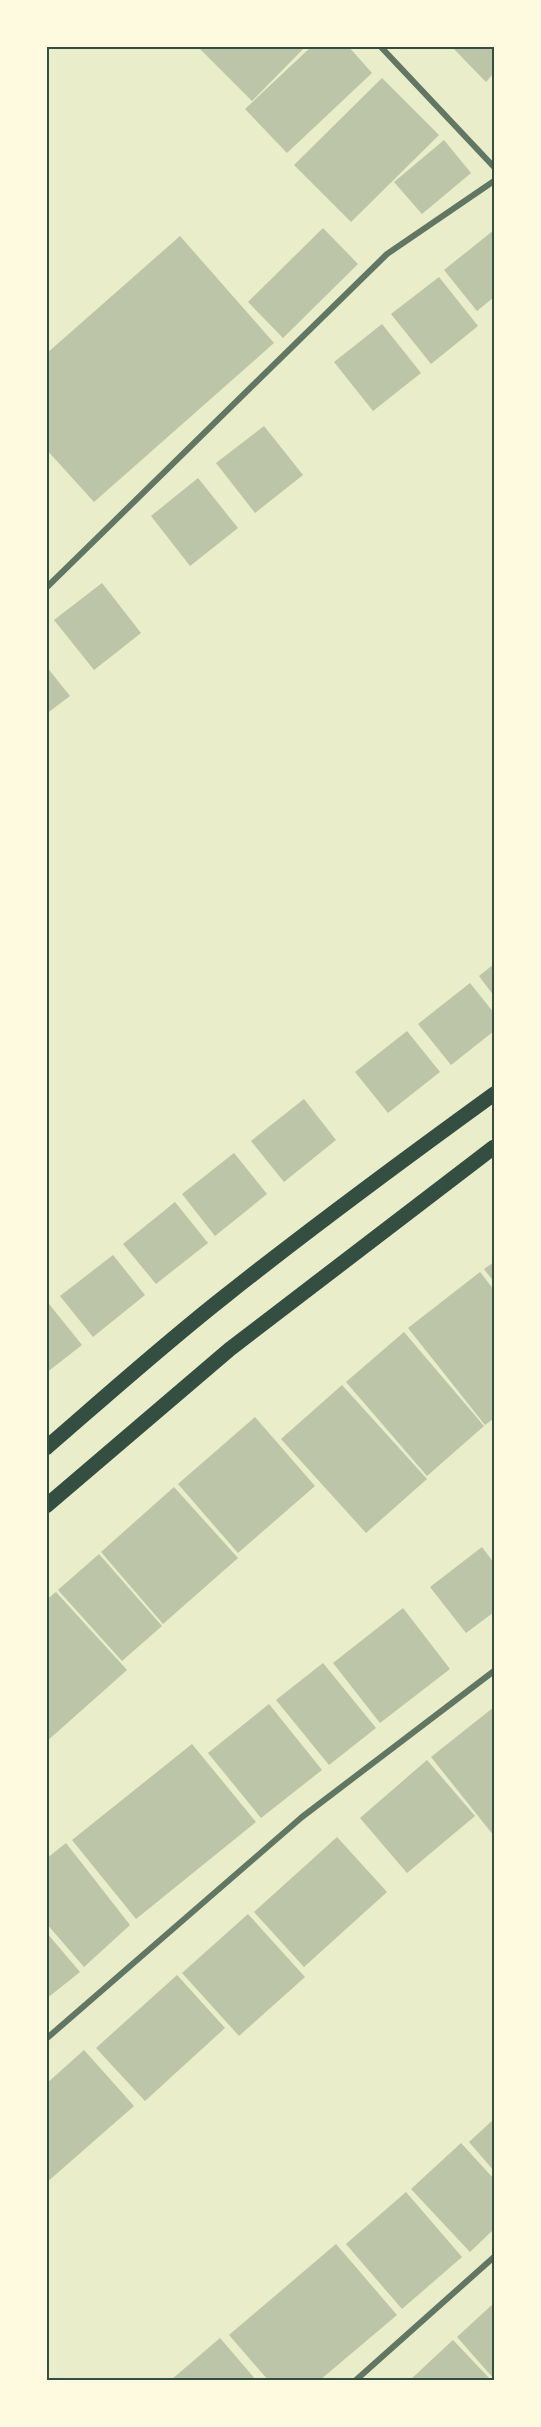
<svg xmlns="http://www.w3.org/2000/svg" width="541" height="2427" viewBox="0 0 541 2427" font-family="'DM Sans',sans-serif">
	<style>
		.building { fill: #bcc5a7 }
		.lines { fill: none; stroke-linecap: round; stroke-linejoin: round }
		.minor { stroke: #617663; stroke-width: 6 }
		.primary { stroke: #344e41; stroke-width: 15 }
		.neatline { fill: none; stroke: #344e41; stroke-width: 2 }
	</style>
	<rect width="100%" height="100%" fill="#e9edc9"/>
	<g class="building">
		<path d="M 197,46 L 306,46 L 252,101 Z"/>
		<path d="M 312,46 L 348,46 L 372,73 L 287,153 L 245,109 Z"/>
		<path d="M 451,46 L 494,46 L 494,73 L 486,82 Z"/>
		<path d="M 382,78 L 439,135 L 351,222 L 294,165 Z"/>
		<path d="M 444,140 L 471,173 L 422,214 L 394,182 Z"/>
		<path d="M 323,228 L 358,264 L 283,338 L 248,302 Z"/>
		<path d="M 494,230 L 494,297 L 477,311 L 444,270 Z"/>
		<path d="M 180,236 L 274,343 L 94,502 L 46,449 L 46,354 Z"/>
		<path d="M 439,277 L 478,326 L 431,364 L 391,314 Z"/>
		<path d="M 382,324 L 421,373 L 373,411 L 334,362 Z"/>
		<path d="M 264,426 L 303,475 L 255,513 L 216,463 Z"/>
		<path d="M 198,478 L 238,528 L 190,566 L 151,516 Z"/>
		<path d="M 102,583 L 141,633 L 94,670 L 54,620 Z"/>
		<path d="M 46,666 L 70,696 L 46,714 Z"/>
		<path d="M 494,964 L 494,996 L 479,976 Z"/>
		<path d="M 470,983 L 494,1013 L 494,1031 L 451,1065 L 418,1024 Z"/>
		<path d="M 407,1031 L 440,1072 L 388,1113 L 355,1072 Z"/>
		<path d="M 304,1099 L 336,1140 L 284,1182 L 251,1141 Z"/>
		<path d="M 234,1153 L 267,1194 L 215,1236 L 182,1194 Z"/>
		<path d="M 175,1202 L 208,1243 L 156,1284 L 123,1244 Z"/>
		<path d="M 113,1255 L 145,1295 L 93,1337 L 60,1296 Z"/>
		<path d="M 494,1262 L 494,1282 L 484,1269 Z"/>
		<path d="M 480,1272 L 494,1290 L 494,1418 L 485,1425 L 408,1328 Z"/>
		<path d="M 49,1304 L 82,1345 L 46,1373 L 46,1307 Z"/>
		<path d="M 404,1332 L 484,1426 L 427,1476 L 346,1382 Z"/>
		<path d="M 342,1385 L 427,1479 L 366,1533 L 281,1439 Z"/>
		<path d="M 255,1417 L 315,1486 L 238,1553 L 178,1484 Z"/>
		<path d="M 174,1487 L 238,1558 L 163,1624 L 101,1552 Z"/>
		<path d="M 482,1547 L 494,1563 L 494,1612 L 466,1633 L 430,1587 Z"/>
		<path d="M 99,1554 L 162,1626 L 122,1661 L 58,1590 Z"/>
		<path d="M 56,1592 L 127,1670 L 46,1742 L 46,1600 Z"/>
		<path d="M 403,1608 L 450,1669 L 380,1723 L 333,1663 Z"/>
		<path d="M 323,1663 L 376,1728 L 329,1765 L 276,1700 Z"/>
		<path d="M 269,1704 L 322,1770 L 261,1818 L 208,1753 Z"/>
		<path d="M 494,1707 L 494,1836 L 431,1757 Z"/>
		<path d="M 192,1744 L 256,1822 L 136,1919 L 72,1840 Z"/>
		<path d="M 427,1760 L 475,1816 L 407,1873 L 360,1818 Z"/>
		<path d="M 337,1837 L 387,1892 L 304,1967 L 254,1912 Z"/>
		<path d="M 66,1843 L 130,1925 L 84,1967 L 46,1923 L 46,1859 Z"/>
		<path d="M 248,1914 L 305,1977 L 239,2036 L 182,1973 Z"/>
		<path d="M 46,1932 L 80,1972 L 46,1999 Z"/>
		<path d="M 177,1975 L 225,2028 L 145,2101 L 96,2048 Z"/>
		<path d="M 84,2050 L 134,2106 L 46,2183 L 46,2084 Z"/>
		<path d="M 494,2119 L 494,2171 L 469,2142 Z"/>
		<path d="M 461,2143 L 494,2179 L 494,2229 L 470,2252 L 411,2189 Z"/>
		<path d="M 406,2192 L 462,2257 L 402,2309 L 346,2244 Z"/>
		<path d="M 336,2244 L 397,2315 L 320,2380 L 268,2380 L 229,2335 Z"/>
		<path d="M 494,2303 L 494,2379 L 457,2337 Z"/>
		<path d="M 220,2338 L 256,2380 L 171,2380 Z"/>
		<path d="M 453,2340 L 491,2380 L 410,2380 Z"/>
	</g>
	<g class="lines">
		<g class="minor">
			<path d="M 380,46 L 494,167"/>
			<path d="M 46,588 L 387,254 L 494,181"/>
			<path d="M 46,2039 L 302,1817 L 494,1671"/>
			<path d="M 356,2380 L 494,2257"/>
		</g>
		<g class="primary">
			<path d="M 46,1448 C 105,1397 163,1345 224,1297 C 312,1227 403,1160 494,1094"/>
			<path d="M 46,1506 L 230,1349 L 494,1147"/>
		</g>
	</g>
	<rect width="541" height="2427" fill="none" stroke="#fefae0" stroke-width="96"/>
	<rect x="48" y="48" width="445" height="2331" class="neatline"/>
</svg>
